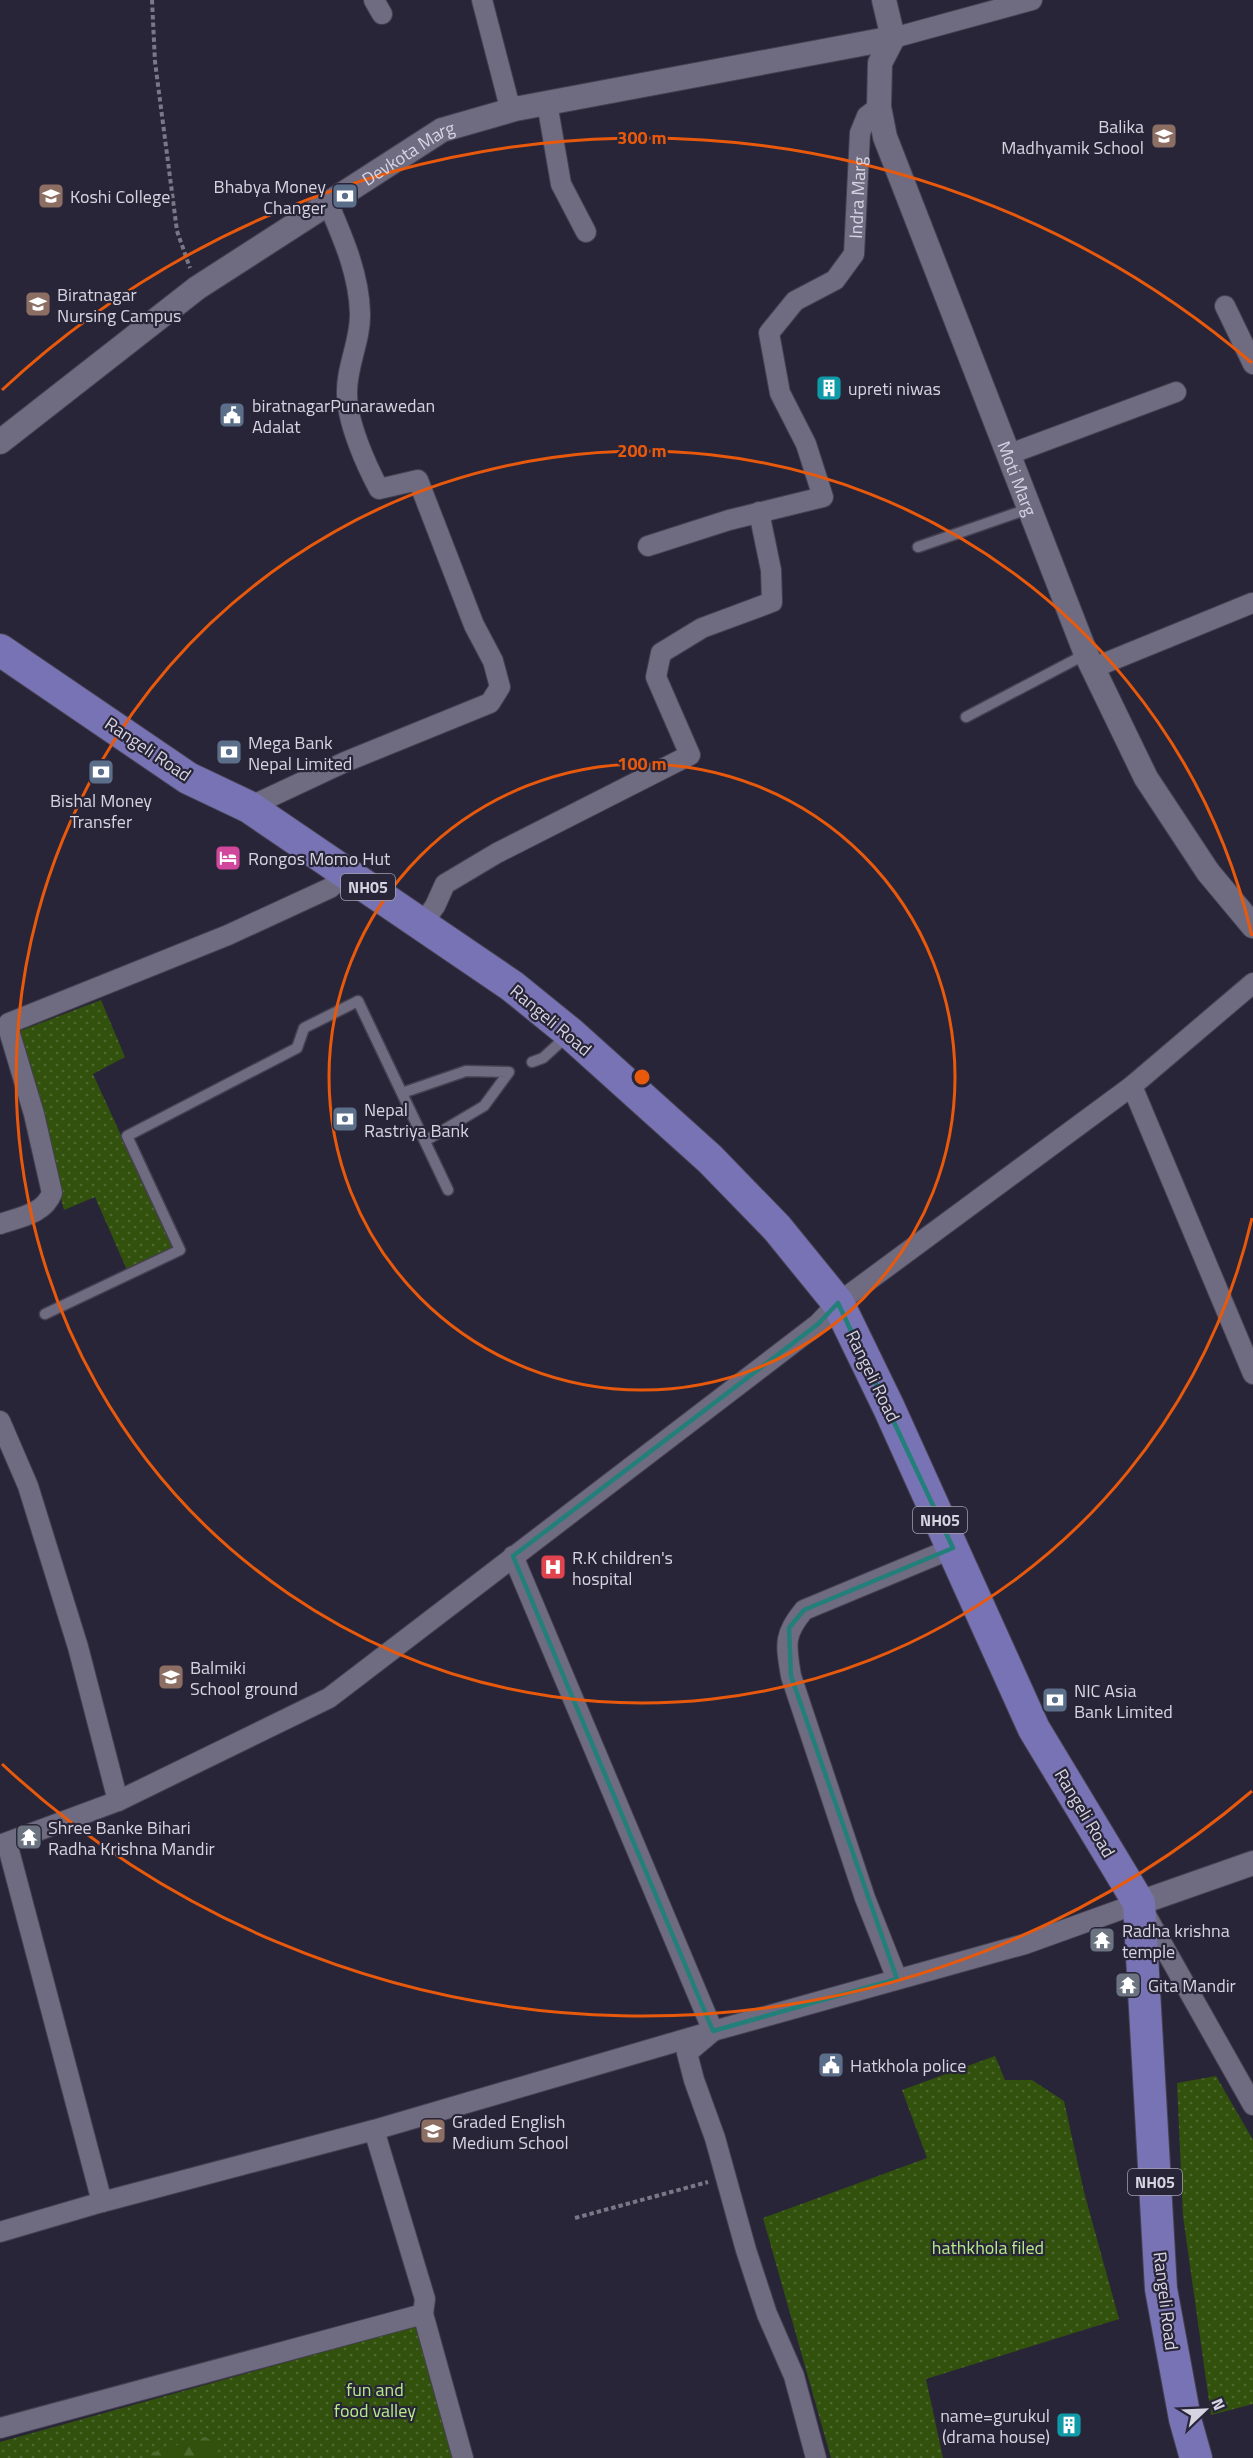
<svg xmlns="http://www.w3.org/2000/svg" width="1253" height="2458" viewBox="0 0 1253 2458" font-family="'Titillium Web',sans-serif">
	<style>
		.grass { fill: url(#grass-dots) }
		.forest { fill: url(#forest-firs) }
		.lines { fill: none; stroke-linecap: round; stroke-linejoin: round }
		.service-casing { stroke: #454151; stroke-width: 13 }
		.minor-casing { stroke: #454151; stroke-width: 22 }
		.tertiary-casing { stroke: #454151; stroke-width: 26 }
		.primary-casing { stroke: #454151; stroke-width: 34 }
		.path { stroke: #7a7787; stroke-width: 4; stroke-dasharray: 4.5 3; stroke-linecap: butt }
		.service { stroke: #6f6c82; stroke-width: 10 }
		.minor { stroke: #6f6c82; stroke-width: 20 }
		.tertiary { stroke: #6f6c82; stroke-width: 24 }
		.primary { stroke: #7873b4; stroke-width: 32 }
		.marked { fill: none; stroke: #237f7a; stroke-width: 4.5; stroke-linejoin: round }
		.ring { fill: none; stroke: #e8590c; stroke-width: 3 }
		.labels { text-anchor: middle; dominant-baseline: central; stroke-width: 4.5; stroke-linejoin: round; paint-order: stroke }
		.shield { fill: #292538; stroke: #a2a0ae; stroke-width: 1.5 }
		.shield-label { font-size: 16px; font-weight: bold; fill: #d6d4e1 }
		.poi-label { font-size: 18px; fill: #d6d4e1; stroke: #292538; text-anchor: start }
		.street-label { font-size: 18px; fill: #d6d4e1; stroke: #292538 }
		.park-label { font-size: 18px; fill: #b6eb89; stroke: #292538 }
		.centre { fill: #e8590c; stroke: #292538; stroke-width: 3 }
		.ring-label { font-size: 18px; text-anchor: middle; font-weight: bold; fill: #e8590c; stroke: #292538; stroke-width: 4.5; stroke-linejoin: round; paint-order: stroke }
	</style>
	<defs>
		<pattern id="grass-dots" width="8" height="8" patternUnits="userSpaceOnUse" patternTransform="scale(1.5)"><rect width="8" height="8" fill="#31510c"/><path d="M2 2h.1M6 6h.1" fill="none" stroke="#4e692f" stroke-width="1.8" stroke-linecap="round"/></pattern>
		<pattern id="forest-firs" width="22" height="20" patternUnits="userSpaceOnUse" patternTransform="scale(1.5)"><rect width="22" height="20" fill="#31510c"/><path d="M5 1l3.5 6h-7zM16 11l3.5 6h-7z" fill="#4e692f"/></pattern>
	</defs>
	<rect width="100%" height="100%" fill="#292538"/>
	<g class="grass">
		<path d="M 101,1000 L 125,1057 L 93,1074 L 172,1247 L 127,1270 L 95,1197 L 64,1210 L 17,1032 Z"/>
		<path d="M 995,2056 L 1005,2080 L 1032,2080 L 1064,2101 L 1084,2192 L 1119,2319 L 926,2379 L 943,2458 L 831,2458 L 763,2218 L 927,2158 L 902,2090 Z"/>
		<path d="M 1216,2076 L 1253,2140 L 1253,2404 L 1211,2415 L 1183,2216 L 1177,2083 Z"/>
		<path d="M 417,2326 L 453,2458 L 0,2458 L 0,2442 Z"/>
	</g>
	<path class="forest" d="M 205,2437 L 215,2443 L 215,2458 L 147,2458 L 147,2454 Z"/>
	<g class="lines">
		<defs>
			<g id="service">
				<path d="M 918,547 L 1028,509"/>
				<path d="M 966,717 L 1086,654"/>
				<path d="M 532,1062 L 543,1058 L 567,1036"/>
				<path d="M 402,1093 L 466,1071 L 509,1072 L 484,1106 L 425,1141"/>
				<path d="M 45,1314 L 180,1250 L 127,1136 L 297,1048 L 304,1028 L 358,1001 L 448,1190"/>
			</g>
			<g id="minor">
				<path d="M 374,0 L 382,14"/>
				<path d="M 482,0 L 508,100 L 515,109"/>
				<path d="M 893,38 L 1032,0"/>
				<path d="M 547,103 L 561,184 L 586,232"/>
				<path d="M 1225,306 L 1253,364"/>
				<path d="M 1007,455 L 1176,392"/>
				<path id="s1" d="M 648,546 L 729,520 L 823,497 L 806,444 L 780,393 L 769,333 L 795,301 L 835,280 L 854,254 L 860,133 L 867,116 L 879,107"/>
				<path d="M 1093,668 L 1252,603"/>
				<path d="M 249,807 L 345,762 L 490,703 L 500,687 L 493,661 L 474,625 L 418,480 L 379,489 C 366,465 347,422 347,394 C 346,367 361,340 360,313 C 359,274 343,238 328,203"/>
				<path d="M 422,924 L 435,906 L 445,884 L 497,853 L 690,755 L 656,677 L 661,653 L 702,628 L 772,602 L 771,570 L 759,512"/>
				<path d="M 1132,1086 L 1253,1374"/>
				<path d="M 0,1224 C 20,1217 44,1214 52,1193 L 34,1114 L 10,1034 L 9,1023 L 228,935 L 330,888 L 347,873"/>
				<path d="M 0,1421 L 28,1486 L 78,1647 L 118,1801"/>
				<path d="M 513,1556 L 713,2031 L 687,2053 L 694,2080 L 715,2138 L 746,2250 L 767,2314 L 794,2376 L 816,2458"/>
				<path d="M 7,1843 L 102,2202"/>
				<path d="M 0,1845 L 118,1801 L 329,1698 L 818,1324 L 838,1303 L 1132,1086 L 1253,983"/>
				<path d="M 897,1979 L 865,1898 L 791,1676 C 786,1645 783,1635 804,1610 L 953,1548"/>
				<path d="M 374,2130 L 425,2299 L 423,2314 L 463,2458"/>
				<path d="M 0,2232 L 102,2202 L 374,2130 L 713,2031 L 1025,1944 L 1139,1903 L 1253,2105"/>
				<path d="M 0,2428 L 423,2314"/>
			</g>
			<g id="tertiary">
				<path id="s2" d="M 884,0 L 893,38 L 880,63 L 879,107 L 885,137 L 1086,654 L 1146,778 L 1208,872 L 1253,926"/>
				<path id="s3" d="M 0,442 L 197,288 L 442,130 L 515,109 L 893,38"/>
				<path d="M 1139,1903 L 1253,1863"/>
			</g>
			<path id="primary" d="M 0,650 L 188,778 L 249,807 L 512,986 L 570,1033 L 710,1159 L 777,1228 L 838,1303 L 889,1408 L 1034,1729 L 1139,1903 L 1161,2289 L 1185,2419 L 1196,2458"/>
		</defs>
		<use href="#service" class="service-casing"/>
		<use href="#minor" class="minor-casing"/>
		<use href="#tertiary" class="tertiary-casing"/>
		<use href="#primary" class="primary-casing"/>
		<g class="path">
			<path d="M 152,0 L 155,62 L 177,231 L 190,268"/>
			<path d="M 575,2218 L 708,2182"/>
		</g>
		<use href="#service" class="service"/>
		<use href="#minor" class="minor"/>
		<use href="#tertiary" class="tertiary"/>
		<use href="#primary" class="primary"/>
	</g>
	<path class="marked" d="M 838,1303 L 953,1548 L 804,1610 L 789,1628 L 791,1676 L 897,1979 L 713,2031 L 513,1556 L 818,1324 Z"/>
	<g class="ring">
		<circle cx="642" cy="1077" r="313"/>
		<path d="M1252 1218A626 626 0 1 1 1252 936"/>
		<path d="M1252 1791A939 939 0 0 1 2 1764M2 390A939 939 0 0 1 1252 363"/>
	</g>
	<defs>
		<symbol id="school-square" viewBox="-11 -11 22 22"><rect x="-9" y="-9" width="18" height="18" rx="4" fill="#8d6e63" stroke="#292538"/><path d="M0-5L7-2L0 1L-7-2ZM-4 1L0 2.5L4 1V4Q0 6-4 4Z" fill="#fff"/></symbol>
		<symbol id="university-square" viewBox="-11 -11 22 22"><rect x="-9" y="-9" width="18" height="18" rx="4" fill="#8d6e63" stroke="#292538"/><path d="M0-5L7-2L0 1L-7-2ZM-4 1L0 2.5L4 1V4Q0 6-4 4Z" fill="#fff"/></symbol>
		<symbol id="bank-square" viewBox="-11 -11 22 22"><rect x="-9" y="-9" width="18" height="18" rx="4" fill="#5c6f8a" stroke="#292538"/><path d="M-6-4H6V4H-6ZM0-2.3a2.3 2.3 0 1 0 0 4.6a2.3 2.3 0 1 0 0-4.6Z" fill="#fff"/></symbol>
		<symbol id="building-square" viewBox="-11 -11 22 22"><rect x="-9" y="-9" width="18" height="18" rx="4" fill="#0f9aa8" stroke="#292538"/><path d="M-4-6H4V6H1V3H-1V6H-4ZM-2.5-4.3h1.7v1.8h-1.7ZM.8-4.3h1.7v1.8H.8ZM-2.5-1h1.7V.8h-1.7ZM.8-1h1.7V.8H.8Z" fill="#fff"/></symbol>
		<symbol id="civic-square" viewBox="-11 -11 22 22"><rect x="-9" y="-9" width="18" height="18" rx="4" fill="#5c6f8a" stroke="#292538"/><path d="M-.6-6.5H3V-4.5H.6V-3L4-1V1h2V6H-6V1h2V-1L-.6-3ZM-1.2 2.5V6h2.4V2.5Z" fill="#fff"/></symbol>
		<symbol id="hotel-square" viewBox="-11 -11 22 22"><rect x="-9" y="-9" width="18" height="18" rx="4" fill="#d1479c" stroke="#292538"/><path d="M-6-4.5h1.5V1H6V5H4.5V3h-9V5H-6ZM-4 0a1.8 1.8 0 1 1 3.6 0ZM.5 0V-2.5h3Q6-2.5 6 0Z" fill="#fff"/></symbol>
		<symbol id="hospital-square" viewBox="-11 -11 22 22"><rect x="-9" y="-9" width="18" height="18" rx="4" fill="#e0444e" stroke="#292538"/><path d="M-5-5h3v3.5h4V-5h3V5h-3V1.5h-4V5h-3Z" fill="#fff"/></symbol>
		<symbol id="temple-square" viewBox="-11 -11 22 22"><rect x="-9" y="-9" width="18" height="18" rx="4" fill="#6b7280" stroke="#292538"/><path d="M0-6L5-2H3V0L6.5 2.5H4V6H1.5V3h-3V6H-4V2.5H-6.5L-3 0V-2H-5Z" fill="#fff"/></symbol>
	</defs>
	<g fill-rule="evenodd">
		<use href="#school-square" x="1149" y="121" width="30" height="30"/>
		<use href="#university-square" x="36" y="181" width="30" height="30"/>
		<use href="#bank-square" x="330" y="181" width="30" height="30"/>
		<use href="#school-square" x="23" y="289" width="30" height="30"/>
		<use href="#building-square" x="814" y="373" width="30" height="30"/>
		<use href="#civic-square" x="217" y="400" width="30" height="30"/>
		<use href="#bank-square" x="214" y="737" width="30" height="30"/>
		<use href="#bank-square" x="86" y="757" width="30" height="30"/>
		<use href="#hotel-square" x="213" y="843" width="30" height="30"/>
		<use href="#bank-square" x="330" y="1104" width="30" height="30"/>
		<use href="#hospital-square" x="538" y="1552" width="30" height="30"/>
		<use href="#school-square" x="156" y="1662" width="30" height="30"/>
		<use href="#bank-square" x="1040" y="1685" width="30" height="30"/>
		<use href="#temple-square" x="14" y="1822" width="30" height="30"/>
		<use href="#temple-square" x="1087" y="1925" width="30" height="30"/>
		<use href="#temple-square" x="1113" y="1970" width="30" height="30"/>
		<use href="#civic-square" x="816" y="2050" width="30" height="30"/>
		<use href="#school-square" x="418" y="2116" width="30" height="30"/>
		<use href="#building-square" x="1054" y="2410" width="30" height="30"/>
	</g>
	<g class="labels">
		<g class="shield">
			<rect x="341" y="874" width="54" height="26" rx="4.5"/>
			<rect x="913" y="1507" width="54" height="26" rx="4.5"/>
			<rect x="1128" y="2169" width="54" height="26" rx="4.5"/>
		</g>
		<g class="shield-label">
			<text x="368" y="887">NH05</text>
			<text x="940" y="1520">NH05</text>
			<text x="1155" y="2182">NH05</text>
		</g>
		<g class="poi-label">
			<text x="1144" y="126" text-anchor="end">Balika<tspan x="1144" dy="21">Madhyamik School</tspan></text>
			<text x="326" y="186" text-anchor="end">Bhabya Money<tspan x="326" dy="21">Changer</tspan></text>
			<text x="70" y="196">Koshi College</text>
			<text x="57" y="294">Biratnagar<tspan x="57" dy="21">Nursing Campus</tspan></text>
			<text x="848" y="388">upreti niwas</text>
			<text x="252" y="405">biratnagarPunarawedan<tspan x="252" dy="21">Adalat</tspan></text>
			<text x="248" y="742">Mega Bank<tspan x="248" dy="21">Nepal Limited</tspan></text>
			<text x="101" y="800" text-anchor="middle">Bishal Money<tspan x="101" dy="21">Transfer</tspan></text>
			<text x="248" y="858">Rongos Momo Hut</text>
			<text x="364" y="1109">Nepal<tspan x="364" dy="21">Rastriya Bank</tspan></text>
			<text x="572" y="1557">R.K children's<tspan x="572" dy="21">hospital</tspan></text>
			<text x="190" y="1667">Balmiki<tspan x="190" dy="21">School ground</tspan></text>
			<text x="1074" y="1690">NIC Asia<tspan x="1074" dy="21">Bank Limited</tspan></text>
			<text x="48" y="1827">Shree Banke Bihari<tspan x="48" dy="21">Radha Krishna Mandir</tspan></text>
			<text x="1122" y="1930">Radha krishna<tspan x="1122" dy="21">temple</tspan></text>
			<text x="1148" y="1985">Gita Mandir</text>
			<text x="850" y="2065">Hatkhola police</text>
			<text x="452" y="2121">Graded English<tspan x="452" dy="21">Medium School</tspan></text>
			<text x="1050" y="2415" text-anchor="end">name=gurukul<tspan x="1050" dy="21">(drama house)</tspan></text>
		</g>
		<g class="street-label">
			<text stroke="none"><textPath href="#s3" startOffset="501">Devkota Marg</textPath></text>
			<text stroke="none"><textPath href="#s1" startOffset="531">Indra Marg</textPath></text>
			<text stroke="none"><textPath href="#s2" startOffset="508">Moti Marg</textPath></text>
			<text transform="translate(148 749) rotate(34)">Rangeli Road</text>
			<text transform="translate(551 1020) rotate(40)">Rangeli Road</text>
			<text transform="translate(873 1376) rotate(64)">Rangeli Road</text>
			<text transform="translate(1085 1813) rotate(59)">Rangeli Road</text>
			<text transform="translate(1166 2301) rotate(83)">Rangeli Road</text>
		</g>
		<g class="park-label">
			<text x="988" y="2247">hathkhola filed</text>
			<text x="375" y="2389">fun and<tspan x="375" dy="21">food valley</tspan></text>
		</g>
	</g>
	<circle cx="642" cy="1077" r="9" class="centre"/>
	<g class="ring-label">
		<text x="642" y="144">300 m</text>
		<text x="642" y="457">200 m</text>
		<text x="642" y="770">100 m</text>
	</g>
	<g transform="translate(1205 2410) rotate(67)" stroke="#292538" stroke-width="4.5" paint-order="stroke">
	<path d="M0-4.5L10 22L0 15L-10 22Z" fill="#d6d4e1"/>
	<text y="-9" font-size="16" font-weight="bold" text-anchor="middle" fill="#d6d4e1">N</text>
	</g>
</svg>
